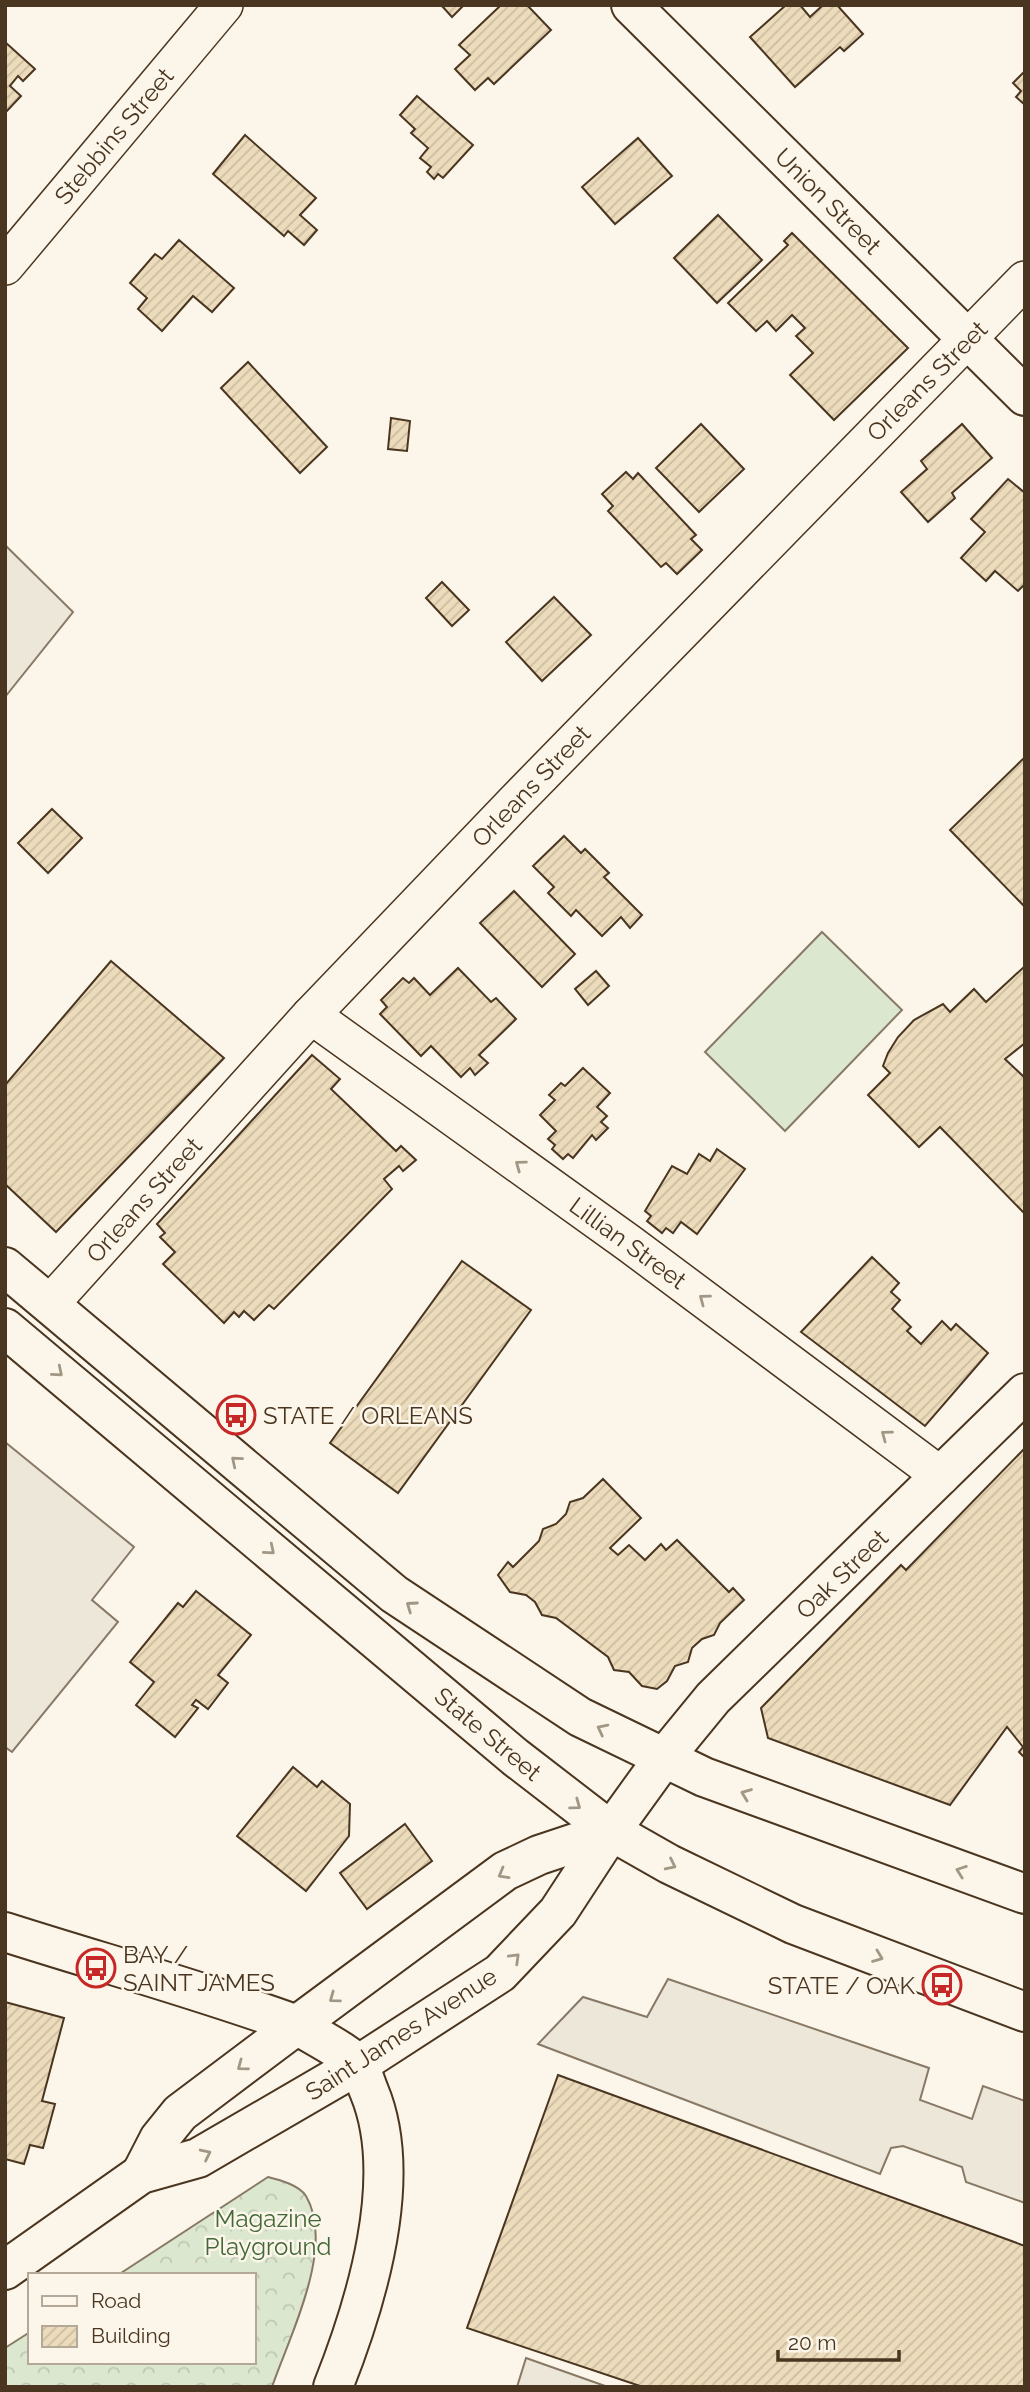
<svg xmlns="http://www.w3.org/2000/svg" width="1030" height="2392" viewBox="0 0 1030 2392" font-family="Raleway,sans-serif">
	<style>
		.forest { fill: url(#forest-crowns); stroke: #887966; stroke-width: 2 }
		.pitch { fill: #dce7d0; stroke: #887966; stroke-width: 2 }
		.parking { fill: #ede7d9; stroke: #887966; stroke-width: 2 }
		.building { fill: url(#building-hatch); stroke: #4a3520; stroke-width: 2 }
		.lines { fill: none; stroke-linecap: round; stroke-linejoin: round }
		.minor-casing { stroke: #4a3520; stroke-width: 40 }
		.tertiary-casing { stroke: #4a3520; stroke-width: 42 }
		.secondary-casing { stroke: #4a3520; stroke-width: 42 }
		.primary-casing { stroke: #4a3520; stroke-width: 42 }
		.minor { stroke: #fbf6e9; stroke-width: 37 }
		.tertiary { stroke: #fbf6e9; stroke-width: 38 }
		.secondary { stroke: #fbf6e9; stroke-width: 38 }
		.primary { stroke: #fbf6e9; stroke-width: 38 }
		.oneway { stroke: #a29684 }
		.labels { text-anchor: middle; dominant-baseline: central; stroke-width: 5; stroke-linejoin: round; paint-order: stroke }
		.street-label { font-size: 24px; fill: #4a3520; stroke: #fbf6e9 }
		.poi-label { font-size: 24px; fill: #4a3520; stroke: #fbf6e9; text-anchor: start }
		.park-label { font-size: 24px; fill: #436837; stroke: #fbf6e9 }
	</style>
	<defs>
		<pattern id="forest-crowns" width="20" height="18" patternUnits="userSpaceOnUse" patternTransform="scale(1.75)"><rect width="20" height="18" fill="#dce7d0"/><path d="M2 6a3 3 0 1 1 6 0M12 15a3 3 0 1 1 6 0" fill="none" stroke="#bec7b2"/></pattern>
		<pattern id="building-hatch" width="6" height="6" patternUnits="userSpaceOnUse" patternTransform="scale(1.75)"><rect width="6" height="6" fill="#ecdcbc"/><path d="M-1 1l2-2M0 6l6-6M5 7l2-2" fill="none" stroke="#ccbda1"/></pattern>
	</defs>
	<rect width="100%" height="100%" fill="#fbf6e9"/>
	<path class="forest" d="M 268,2177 C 280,2180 299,2185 306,2196 C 336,2247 289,2337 272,2387 L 5,2387 L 5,2348 L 30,2332 L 30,2362 L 254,2362 L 254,2275 L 118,2275 Z"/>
	<path class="pitch" d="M 822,932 L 902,1010 L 785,1131 L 705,1052 Z"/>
	<g class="parking">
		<path d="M 5,545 L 73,612 L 5,697 Z"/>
		<path d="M 5,1442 L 134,1547 L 92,1600 L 118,1622 L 12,1752 L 5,1747 Z"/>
		<path d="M 668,1979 L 929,2068 L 920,2100 L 972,2119 L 983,2086 L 1025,2101 L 1025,2203 L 966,2182 L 962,2167 L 903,2146 L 891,2148 L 880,2174 L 538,2044 L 583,1997 L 647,2017 Z"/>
		<path d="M 526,2358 L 608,2387 L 517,2387 Z"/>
	</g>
	<g class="building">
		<path d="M 441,5 L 464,5 L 452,17 Z"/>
		<path d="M 501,5 L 527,5 L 551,30 L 494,84 L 488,78 L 475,90 L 455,69 L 470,55 L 459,45 Z"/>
		<path d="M 786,5 L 800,5 L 810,17 L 823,5 L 837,5 L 863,34 L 844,51 L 840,47 L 795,87 L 750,37 Z"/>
		<path d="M 5,42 L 35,69 L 23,81 L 18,76 L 10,86 L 21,96 L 5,113 Z"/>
		<path d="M 1025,71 L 1025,105 L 1016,97 L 1021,91 L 1013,83 Z"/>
		<path d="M 417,96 L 473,145 L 443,178 L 438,174 L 434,179 L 427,172 L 431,167 L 420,158 L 428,148 L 411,133 L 415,129 L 400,115 Z"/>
		<path d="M 245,135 L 316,198 L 300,215 L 317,230 L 304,245 L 288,231 L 284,236 L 213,174 Z"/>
		<path d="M 638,138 L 672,176 L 615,224 L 582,187 Z"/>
		<path d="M 718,215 L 762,260 L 717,303 L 674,258 Z"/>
		<path d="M 792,233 L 908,348 L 834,420 L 790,375 L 813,353 L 796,336 L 805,328 L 792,315 L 776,331 L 767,321 L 756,331 L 728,303 L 788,245 L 784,241 Z"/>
		<path d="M 179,240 L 234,288 L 212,312 L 193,296 L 162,331 L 138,309 L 147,298 L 130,283 L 155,254 L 162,259 Z"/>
		<path d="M 248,362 L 327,447 L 300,473 L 221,388 Z"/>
		<path d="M 391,418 L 410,421 L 407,451 L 388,449 Z"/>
		<path d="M 701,424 L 744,469 L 699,512 L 656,468 Z"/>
		<path d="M 962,424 L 992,458 L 952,493 L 955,498 L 928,522 L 901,492 L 927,469 L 921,461 Z"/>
		<path d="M 626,472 L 633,479 L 638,473 L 696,535 L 691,539 L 702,550 L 677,574 L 666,563 L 661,567 L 608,511 L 613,506 L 602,494 Z"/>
		<path d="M 1008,479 L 1025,493 L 1025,584 L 1018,591 L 995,571 L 986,581 L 961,558 L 985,532 L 971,519 Z"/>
		<path d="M 442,582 L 469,610 L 452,626 L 426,598 Z"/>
		<path d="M 554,597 L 591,635 L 542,681 L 506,642 Z"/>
		<path d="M 1025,757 L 1025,907 L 950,830 Z"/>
		<path d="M 52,809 L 82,838 L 48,873 L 18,843 Z"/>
		<path d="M 564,836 L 581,853 L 585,849 L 609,873 L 604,877 L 642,915 L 630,928 L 621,917 L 602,936 L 576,910 L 571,916 L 548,893 L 554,887 L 533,866 Z"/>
		<path d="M 514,891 L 575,954 L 542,987 L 480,923 Z"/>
		<path d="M 111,961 L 224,1058 L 56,1232 L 5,1184 L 5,1085 Z"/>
		<path d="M 1025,966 L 1025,1043 L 1005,1059 L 1025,1078 L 1025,1214 L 940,1127 L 919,1147 L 868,1095 L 890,1073 L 883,1066 L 888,1053 L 898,1037 L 914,1020 L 943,1004 L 950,1012 L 974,989 L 986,1002 Z"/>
		<path d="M 458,968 L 491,1002 L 496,998 L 516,1019 L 479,1055 L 488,1063 L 475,1075 L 470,1068 L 461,1077 L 431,1046 L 421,1056 L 380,1014 L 387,1007 L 381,1000 L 403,978 L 409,983 L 414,978 L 430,995 Z"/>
		<path d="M 596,971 L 609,986 L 588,1005 L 575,989 Z"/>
		<path d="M 312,1055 L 340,1079 L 331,1089 L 396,1151 L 401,1146 L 416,1160 L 403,1171 L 399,1166 L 384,1179 L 392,1189 L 274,1309 L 269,1305 L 254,1320 L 244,1311 L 239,1317 L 234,1312 L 224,1323 L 163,1264 L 175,1252 L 160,1237 L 165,1233 L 157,1224 Z"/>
		<path d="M 583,1068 L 610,1093 L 597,1107 L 607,1116 L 601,1122 L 608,1128 L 596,1140 L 592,1135 L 573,1158 L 568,1154 L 563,1159 L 552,1149 L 555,1145 L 548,1139 L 556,1131 L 540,1115 L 555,1100 L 549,1095 L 561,1083 L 565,1086 Z"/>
		<path d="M 717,1149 L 745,1169 L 697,1234 L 681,1222 L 673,1233 L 666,1228 L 662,1233 L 647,1221 L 651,1216 L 645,1211 L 672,1166 L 687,1174 L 699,1154 L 710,1161 Z"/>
		<path d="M 872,1257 L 899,1283 L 891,1292 L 900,1300 L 892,1309 L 911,1327 L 907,1331 L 921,1344 L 942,1321 L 951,1330 L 956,1324 L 988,1353 L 925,1426 L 801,1332 Z"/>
		<path d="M 462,1261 L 531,1310 L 398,1493 L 330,1443 Z"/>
		<path d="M 1025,1448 L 1025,1758 L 1019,1752 L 1023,1747 L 1007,1727 L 950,1805 L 768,1738 L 761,1708 L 901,1565 L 906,1570 Z"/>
		<path d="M 603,1479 L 641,1518 L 610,1548 L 618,1555 L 629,1545 L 645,1560 L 661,1544 L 666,1550 L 677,1540 L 729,1592 L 733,1588 L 744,1600 L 720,1623 L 714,1635 L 702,1639 L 692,1648 L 688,1662 L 675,1666 L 667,1681 L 657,1689 L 642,1686 L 629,1672 L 614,1670 L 608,1657 L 556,1618 L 542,1615 L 535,1602 L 526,1595 L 510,1592 L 498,1575 L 508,1562 L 513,1567 L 539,1541 L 543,1529 L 556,1524 L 566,1514 L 570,1502 L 583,1498 Z"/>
		<path d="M 196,1591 L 251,1635 L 218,1675 L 228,1683 L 208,1709 L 196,1700 L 192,1705 L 198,1708 L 175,1737 L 136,1705 L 154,1682 L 130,1662 L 178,1603 L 183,1607 Z"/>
		<path d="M 293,1767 L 317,1787 L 322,1781 L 350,1804 L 349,1836 L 306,1891 L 237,1836 Z"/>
		<path d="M 405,1824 L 432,1861 L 367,1909 L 340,1873 Z"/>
		<path d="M 5,2002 L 64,2018 L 42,2101 L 55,2104 L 43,2148 L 30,2145 L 24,2164 L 5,2159 Z"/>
		<path d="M 558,2075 L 1025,2246 L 1025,2387 L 643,2387 L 467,2328 Z"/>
	</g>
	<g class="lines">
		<defs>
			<g id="minor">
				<path d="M 5,266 L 224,5"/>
				<path d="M 311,1015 L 630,1244 L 941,1476"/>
				<path d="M 50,1304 L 311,1015 L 515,802 L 1025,280"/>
			</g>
			<path id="tertiary" d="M 631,5 L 1025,396"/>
			<g id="secondary">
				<path d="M 611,1831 L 663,1759 L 713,1698 L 1025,1393"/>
				<path d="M 5,1932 C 102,1963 201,1990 297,2025"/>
				<path d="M 141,2174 L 159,2139 L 180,2113 L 297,2025"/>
				<path d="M 5,2270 L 141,2174 L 198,2158 L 358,2065"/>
			</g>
			<g id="primary">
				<path d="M 5,1267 L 394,1594 L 580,1717 L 704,1777 L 1025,1894"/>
				<path d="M 5,1328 L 515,1757 L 611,1831 L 669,1864 L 793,1924 L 1025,2012"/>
				<path d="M 358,2065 L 500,1973 L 558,1912 L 611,1831"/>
				<path d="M 333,2387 C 366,2304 405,2177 369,2091 C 366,2084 363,2073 359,2066 C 349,2053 312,2035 297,2025 L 505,1871 L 539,1855 L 611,1831"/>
			</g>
		</defs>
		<use href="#minor" class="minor-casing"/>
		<use href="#tertiary" class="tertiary-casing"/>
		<use href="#secondary" class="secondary-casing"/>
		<use href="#primary" class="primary-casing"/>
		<use href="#minor" class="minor"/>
		<use href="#tertiary" class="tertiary"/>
		<use href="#secondary" class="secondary"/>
		<use href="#primary" class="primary"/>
	</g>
	<defs><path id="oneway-chevron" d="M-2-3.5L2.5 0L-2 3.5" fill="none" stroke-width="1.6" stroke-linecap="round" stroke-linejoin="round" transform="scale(1.75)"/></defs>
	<g class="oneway">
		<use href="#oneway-chevron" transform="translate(520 1165) rotate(-144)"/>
		<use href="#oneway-chevron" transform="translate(704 1299) rotate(-143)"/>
		<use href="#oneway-chevron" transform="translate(58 1372) rotate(40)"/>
		<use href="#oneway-chevron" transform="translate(886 1435) rotate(-143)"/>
		<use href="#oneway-chevron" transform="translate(236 1461) rotate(-140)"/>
		<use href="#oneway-chevron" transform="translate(270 1550) rotate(40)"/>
		<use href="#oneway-chevron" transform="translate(411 1606) rotate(-145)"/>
		<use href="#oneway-chevron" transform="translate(602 1729) rotate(-153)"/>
		<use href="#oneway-chevron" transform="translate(746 1794) rotate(-159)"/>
		<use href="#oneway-chevron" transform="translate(576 1805) rotate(36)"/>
		<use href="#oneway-chevron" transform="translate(671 1865) rotate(26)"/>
		<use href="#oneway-chevron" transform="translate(961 1871) rotate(-160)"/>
		<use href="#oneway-chevron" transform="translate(503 1874) rotate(150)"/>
		<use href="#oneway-chevron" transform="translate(878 1957) rotate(21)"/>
		<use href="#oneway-chevron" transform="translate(515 1958) rotate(-44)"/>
		<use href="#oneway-chevron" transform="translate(334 1998) rotate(144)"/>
		<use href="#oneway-chevron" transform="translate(242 2066) rotate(143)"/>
		<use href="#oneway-chevron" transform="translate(206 2154) rotate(-26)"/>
	</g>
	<defs>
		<symbol id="bus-ring" viewBox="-11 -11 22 22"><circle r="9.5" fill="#fbf6e9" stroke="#c62828" stroke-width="1.5"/><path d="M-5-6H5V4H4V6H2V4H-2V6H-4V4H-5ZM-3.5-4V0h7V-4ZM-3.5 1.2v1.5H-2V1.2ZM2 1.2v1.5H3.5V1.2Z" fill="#c62828"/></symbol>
	</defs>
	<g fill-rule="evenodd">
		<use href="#bus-ring" x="214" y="1393" width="44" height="44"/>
		<use href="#bus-ring" x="74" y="1946" width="44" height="44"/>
		<use href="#bus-ring" x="920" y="1963" width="44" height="44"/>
	</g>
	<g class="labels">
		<g class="street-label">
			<text transform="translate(114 136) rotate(-50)">Stebbins Street</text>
			<text transform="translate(828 201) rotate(45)">Union Street</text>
			<text transform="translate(927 381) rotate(-45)">Orleans Street</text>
			<text transform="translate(531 786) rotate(-46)">Orleans Street</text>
			<text transform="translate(144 1200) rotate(-48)">Orleans Street</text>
			<text transform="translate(628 1243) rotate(36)">Lillian Street</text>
			<text transform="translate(842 1574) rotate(-44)">Oak Street</text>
			<text transform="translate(488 1734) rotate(40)">State Street</text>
			<text transform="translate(401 2034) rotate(-33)">Saint James Avenue</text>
		</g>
		<g class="poi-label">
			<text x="263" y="1415">STATE / ORLEANS</text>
			<text x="123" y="1954">BAY /<tspan x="123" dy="28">SAINT JAMES</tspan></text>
			<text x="915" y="1985" text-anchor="end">STATE / OAK</text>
		</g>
		<g class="park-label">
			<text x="268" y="2218">Magazine<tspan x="268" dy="28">Playground</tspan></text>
		</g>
	</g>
	<rect width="1030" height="2392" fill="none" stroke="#4a3520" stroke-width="14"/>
	<rect x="28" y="2273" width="228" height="91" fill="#fbf6e9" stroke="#b4a999" stroke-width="2"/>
	<rect x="42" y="2296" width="35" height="10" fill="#fbf6e9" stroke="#b4a999" stroke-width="2"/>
	<text x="91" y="2308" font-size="21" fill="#4a3520">Road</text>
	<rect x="42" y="2326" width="35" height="21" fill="url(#building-hatch)" stroke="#b4a999" stroke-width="2"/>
	<text x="91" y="2343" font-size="21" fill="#4a3520">Building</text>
	<path d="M778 2350v10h121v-10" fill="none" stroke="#4a3520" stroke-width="3.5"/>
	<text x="788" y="2350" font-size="21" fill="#4a3520" stroke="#fbf6e9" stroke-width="5" paint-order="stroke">20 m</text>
</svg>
